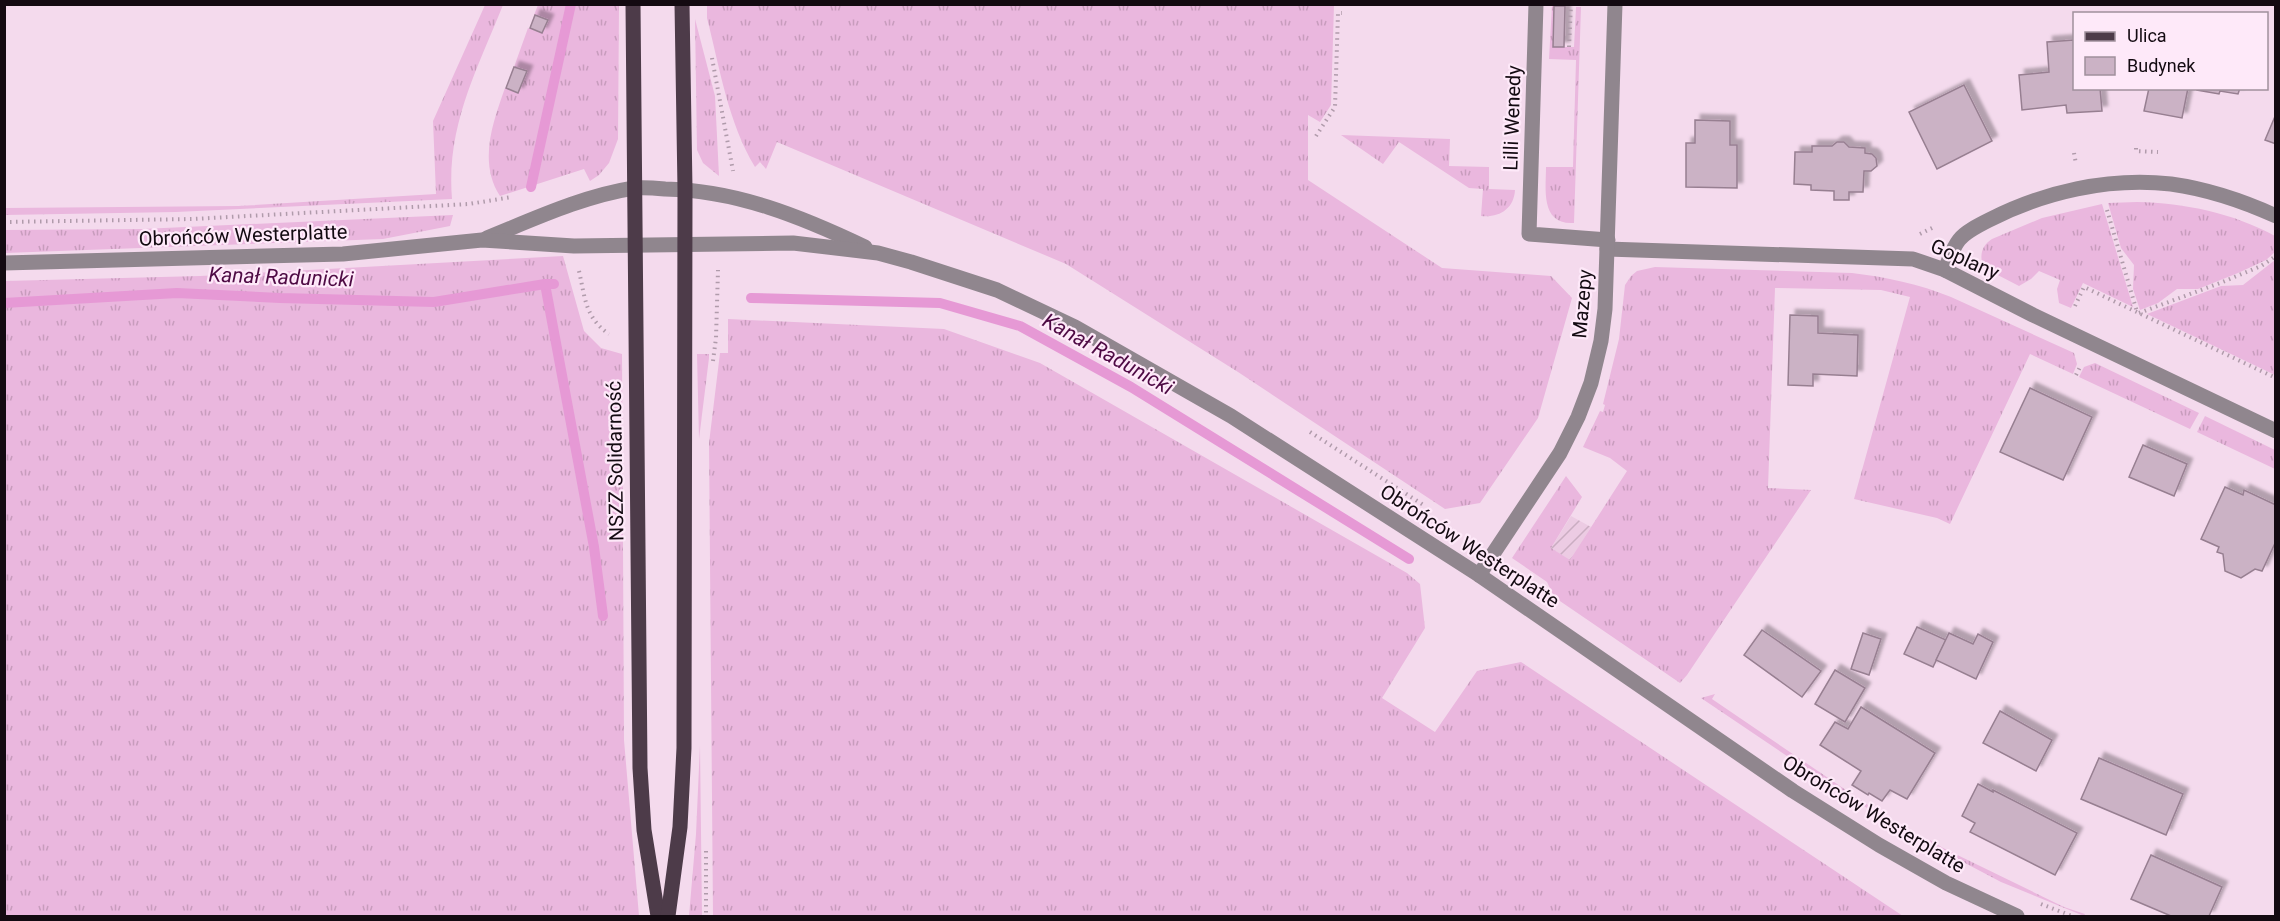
<svg xmlns="http://www.w3.org/2000/svg" width="2280" height="921" viewBox="0 0 2280 921" font-family="Roboto,sans-serif">
	<style>
		.industrial { fill: url(#industrial-furrows) }
		.grass { fill: url(#grass-tufts) }
		.lines { fill: none; stroke-linecap: round; stroke-linejoin: round }
		.stream { stroke: #e699d5; stroke-width: 10 }
		.building { fill: #cbb2c5; stroke: #977f91; stroke-width: 1.5; filter: url(#shadow) }
		.path { stroke: #b09bab; stroke-width: 4; stroke-dasharray: 1.5 4.5; stroke-linecap: butt }
		.minor { stroke: #90868e; stroke-width: 15 }
		.major { stroke: #4d3b49; stroke-width: 15 }
		.labels { text-anchor: middle; dominant-baseline: central; stroke-width: 4.5; stroke-linejoin: round; paint-order: stroke }
		.street-label { font-size: 20px; fill: #130a11; stroke: #fee9f9 }
		.water-label { font-size: 21px; font-style: italic; fill: #4e0a44; stroke: #fee9f9 }
	</style>
	<defs>
		<pattern id="industrial-furrows" width="10" height="10" patternUnits="userSpaceOnUse" patternTransform="scale(1.5)"><rect width="10" height="10" fill="#eccbe3"/><path d="M-1 1l2-2M0 10L10 0M9 11l2-2" fill="none" stroke="#caadc2"/></pattern>
		<pattern id="grass-tufts" width="24" height="20" patternUnits="userSpaceOnUse" patternTransform="scale(1.5)"><rect width="24" height="20" fill="#eab7de"/><path d="M3 7l-1-3M5 7V3M7 7l1-3M15 17l-1-3M17 17v-4M19 17l1-3" fill="none" stroke="#c89cbd"/></pattern>
		<filter id="shadow"><feDropShadow dx="5.5" dy="-5.5" stdDeviation="1.5" flood-color="#0004"/></filter>
	</defs>
	<rect width="100%" height="100%" fill="#f4daed"/>
	<path class="industrial" d="M 1571,516 L 1591,527 L 1570,561 L 1551,548 Z"/>
	<g class="grass">
		<path d="M 485,5 L 503,5 C 477,70 446,126 452,199 L 176,212 L 5,215 L 5,208 L 238,206 L 436,194 L 433,121 Z"/>
		<path d="M 538,5 L 619,5 L 618,139 L 609,163 L 599,175 L 590,181 L 584,169 L 500,196 C 478,162 493,122 505,88 L 518,93 L 527,72 L 514,67 L 528,28 L 542,33 L 548,21 L 534,15 Z"/>
		<path d="M 707,5 L 1334,5 L 1331,105 L 1320,122 L 1308,115 L 1308,180 L 1442,268 L 1551,276 L 1572,298 L 1538,418 L 1480,503 L 1445,509 L 1238,372 L 1066,264 L 777,142 L 766,169 L 760,162 L 755,167 C 728,122 720,69 707,18 Z"/>
		<path d="M 1552,6 L 1554,6 L 1553,47 L 1574,47 L 1576,7 L 1581,7 L 1574,223 C 1540,225 1546,189 1546,167 L 1573,167 L 1576,60 L 1549,59 Z"/>
		<path d="M 695,19 L 715,96 L 719,176 L 703,163 L 697,150 Z"/>
		<path d="M 1341,135 L 1450,139 L 1449,166 L 1489,167 L 1489,189 L 1515,190 C 1514,209 1499,218 1481,216 L 1483,189 L 1469,188 L 1399,142 L 1383,164 Z"/>
		<path d="M 2137,202 C 2185,203 2233,213 2275,236 L 2275,252 L 2266,260 L 2238,273 L 2198,289 L 2177,289 L 2158,303 L 2140,310 L 2133,289 L 2134,265 L 2121,248 L 2108,203 Z"/>
		<path d="M 2102,204 L 2133,307 L 2083,283 L 2071,308 L 2059,303 L 2057,289 L 2060,280 L 2039,271 L 2031,279 L 2019,286 L 1990,271 L 1982,263 C 1980,252 1983,245 1992,239 L 2042,218 Z"/>
		<path d="M 453,215 L 450,226 L 383,239 L 5,253 L 5,230 L 142,229 Z"/>
		<path d="M 563,256 L 584,331 L 601,348 L 622,354 L 624,740 L 639,916 L 5,916 L 5,281 L 200,276 Z"/>
		<path d="M 2275,260 L 2275,375 L 2147,314 L 2221,286 L 2243,285 Z"/>
		<path d="M 1655,267 L 1852,273 C 1886,277 1919,284 1951,297 L 2074,353 L 2077,364 L 2073,374 L 2030,354 L 1950,524 L 1937,518 L 1854,499 L 1910,297 L 1881,290 L 1775,288 L 1768,488 L 1811,490 L 1687,675 L 1680,683 L 1554,597 L 1547,582 L 1512,558 L 1566,476 L 1582,497 L 1551,548 L 1570,560 L 1627,471 L 1610,458 L 1583,447 L 1600,411 L 1603,412 L 1605,405 L 1603,404 L 1619,339 L 1625,285 L 1631,276 L 1637,271 Z"/>
		<path d="M 728,319 L 944,329 L 1040,363 L 1407,573 L 1420,584 L 1425,628 L 1382,698 L 1435,732 L 1477,671 L 1521,662 L 1903,916 L 713,916 L 709,443 L 720,353 L 728,353 Z"/>
		<path d="M 697,354 L 709,354 L 709,358 L 699,439 Z"/>
		<path d="M 2095,363 L 2199,413 L 2190,429 L 2079,377 L 2084,367 Z"/>
		<path d="M 2205,416 L 2275,450 L 2275,469 L 2197,432 Z"/>
		<path d="M 1715,694 L 1712,699 L 1912,835 L 1839,791 L 1701,698 Z"/>
		<path d="M 700,745 L 702,916 L 689,916 L 696,834 Z"/>
		<path d="M 1930,840 L 1943,848 L 2064,907 L 2085,914 L 2084,916 L 2001,882 L 1929,844 Z"/>
	</g>
	<g class="lines">
		<g class="stream">
			<path d="M 531,187 L 571,4"/>
			<path d="M 545,284 L 594,547 L 603,616"/>
			<path d="M 751,298 L 940,303 L 1020,326 L 1131,387 L 1409,559"/>
			<path d="M 4,303 L 177,293 L 280,298 L 434,302 L 545,284 L 554,284"/>
		</g>
	</g>
	<g class="building">
		<path d="M 1554,6 L 1565,6 L 1564,47 L 1553,47 Z"/>
		<path d="M 535,15 L 548,20 L 542,33 L 530,28 Z"/>
		<path d="M 2074,40 L 2074,88 L 2100,88 L 2102,111 L 2067,113 L 2066,105 L 2022,110 L 2019,75 L 2049,72 L 2047,42 Z"/>
		<path d="M 514,67 L 527,71 L 518,93 L 506,88 Z"/>
		<path d="M 1964,85 L 1992,141 L 1937,169 L 1909,112 Z"/>
		<path d="M 2149,88 L 2188,88 L 2182,118 L 2144,111 Z"/>
		<path d="M 2197,88 L 2240,88 L 2238,94 L 2220,91 L 2219,94 L 2197,90 Z"/>
		<path d="M 2276,114 L 2276,144 L 2265,140 Z"/>
		<path d="M 1695,120 L 1730,121 L 1730,145 L 1737,145 L 1737,188 L 1686,187 L 1686,143 L 1695,143 Z"/>
		<path d="M 1837,142 L 1844,142 L 1849,147 L 1865,148 L 1865,153 L 1872,154 L 1876,158 L 1877,166 L 1871,171 L 1864,171 L 1863,192 L 1849,192 L 1849,200 L 1834,200 L 1834,191 L 1811,190 L 1811,185 L 1794,184 L 1795,152 L 1812,152 L 1812,146 L 1832,146 Z"/>
		<path d="M 1790,315 L 1818,316 L 1818,333 L 1858,335 L 1857,376 L 1813,374 L 1813,386 L 1788,385 Z"/>
		<path d="M 2030,388 L 2092,417 L 2063,480 L 2000,452 Z"/>
		<path d="M 2143,445 L 2187,464 L 2174,496 L 2129,477 Z"/>
		<path d="M 2225,487 L 2243,495 L 2244,490 L 2276,505 L 2276,541 L 2262,571 L 2255,569 L 2241,578 L 2225,571 L 2223,554 L 2217,552 L 2219,547 L 2201,539 Z"/>
		<path d="M 1917,627 L 1946,640 L 1933,667 L 1904,654 Z"/>
		<path d="M 1762,630 L 1821,671 L 1802,697 L 1744,655 Z"/>
		<path d="M 1863,633 L 1881,639 L 1869,675 L 1851,669 Z"/>
		<path d="M 1949,633 L 1973,644 L 1978,634 L 1993,642 L 1976,679 L 1936,660 Z"/>
		<path d="M 1835,670 L 1865,688 L 1845,722 L 1815,704 Z"/>
		<path d="M 1861,707 L 1935,753 L 1907,799 L 1890,790 L 1882,801 L 1869,793 L 1868,795 L 1852,785 L 1861,771 L 1820,745 L 1835,722 L 1848,729 Z"/>
		<path d="M 2000,711 L 2052,740 L 2036,771 L 1983,743 Z"/>
		<path d="M 2099,758 L 2183,794 L 2166,835 L 2081,799 Z"/>
		<path d="M 1978,784 L 1993,792 L 1993,790 L 2077,833 L 2055,875 L 1970,832 L 1975,823 L 1962,816 Z"/>
		<path d="M 2151,855 L 2222,887 L 2209,916 L 2171,916 L 2131,899 Z"/>
	</g>
	<g class="lines">
		<g class="path">
			<path d="M 1569,47 L 1571,4"/>
			<path d="M 712,58 L 733,171"/>
			<path d="M 1316,136 L 1335,107 L 1338,13 L 1342,13"/>
			<path d="M 2136,148 L 2136,151 L 2158,152"/>
			<path d="M 2074,153 L 2076,164"/>
			<path d="M 2107,210 L 2137,312"/>
			<path d="M 4,222 L 192,219 L 469,204 L 512,197"/>
			<path d="M 1920,234 L 1934,227"/>
			<path d="M 579,271 C 585,297 585,318 609,334"/>
			<path d="M 2075,306 L 2084,287 L 2276,378"/>
			<path d="M 2139,313 L 2220,283 L 2261,266 L 2276,256"/>
			<path d="M 713,361 L 716,338 L 718,270"/>
			<path d="M 2076,375 L 2081,365"/>
			<path d="M 1310,432 L 1425,506"/>
			<path d="M 706,851 L 706,916"/>
			<path d="M 2041,904 L 2072,916"/>
		</g>
		<g class="minor">
			<path d="M 1536,4 L 1529,234 L 1608,240"/>
			<path d="M 487,238 C 534,219 583,196 634,188 C 644,187 655,188 665,189 C 736,190 802,217 865,247"/>
			<path d="M 1607,249 L 1913,259 L 1945,270 L 2033,315 L 2276,431"/>
			<path d="M 4,263 L 343,254 L 482,240 L 574,246 L 793,243 L 878,253 L 911,262 L 997,290 L 1075,327 L 1231,416 L 1479,575 L 1793,791 L 1879,845 L 1946,883 L 2017,916"/>
			<path d="M 1945,270 C 1949,260 1952,249 1959,240 C 1965,232 1979,225 1989,220 C 2044,192 2108,177 2171,184 C 2207,189 2243,201 2276,216"/>
			<path d="M 1479,575 L 1560,453 L 1578,417 L 1591,383 L 1601,341 L 1605,309 L 1615,4"/>
		</g>
		<g class="major">
			<path d="M 633,4 L 640,768 L 644,830 L 658,916"/>
			<path d="M 668,916 L 680,827 L 684,748 L 685,189 L 682,4"/>
		</g>
	</g>
	<g class="labels">
		<g class="street-label">
			<text transform="translate(1512 118) rotate(-88)">Lilli Wenedy</text>
			<text transform="translate(243 235) rotate(-2)">Obrońców Westerplatte</text>
			<text transform="translate(1965 259) rotate(24)">Goplany</text>
			<text transform="translate(1582 304) rotate(-85)">Mazepy</text>
			<text transform="translate(615 461) rotate(-91)">NSZZ Solidarność</text>
			<text transform="translate(1470 546) rotate(33)">Obrońców Westerplatte</text>
			<text transform="translate(1874 814) rotate(31)">Obrońców Westerplatte</text>
		</g>
		<g class="water-label">
			<text transform="translate(281 277) rotate(2)">Kanał Radunicki</text>
			<text transform="translate(1108 354) rotate(29)">Kanał Radunicki</text>
		</g>
	</g>
	<rect width="2280" height="921" fill="none" stroke="#130a11" stroke-width="12"/>
	<rect x="2073" y="12" width="195" height="78" fill="#fee9f9" stroke="#a0909c" stroke-width="1.5"/>
	<rect x="2085" y="32" width="30" height="9" fill="#4d3b49" stroke="#a0909c" stroke-width="1.5"/>
	<text x="2127" y="42" font-size="18" fill="#130a11">Ulica</text>
	<rect x="2085" y="57" width="30" height="18" fill="#cbb2c5" stroke="#a0909c" stroke-width="1.5"/>
	<text x="2127" y="72" font-size="18" fill="#130a11">Budynek</text>
</svg>
